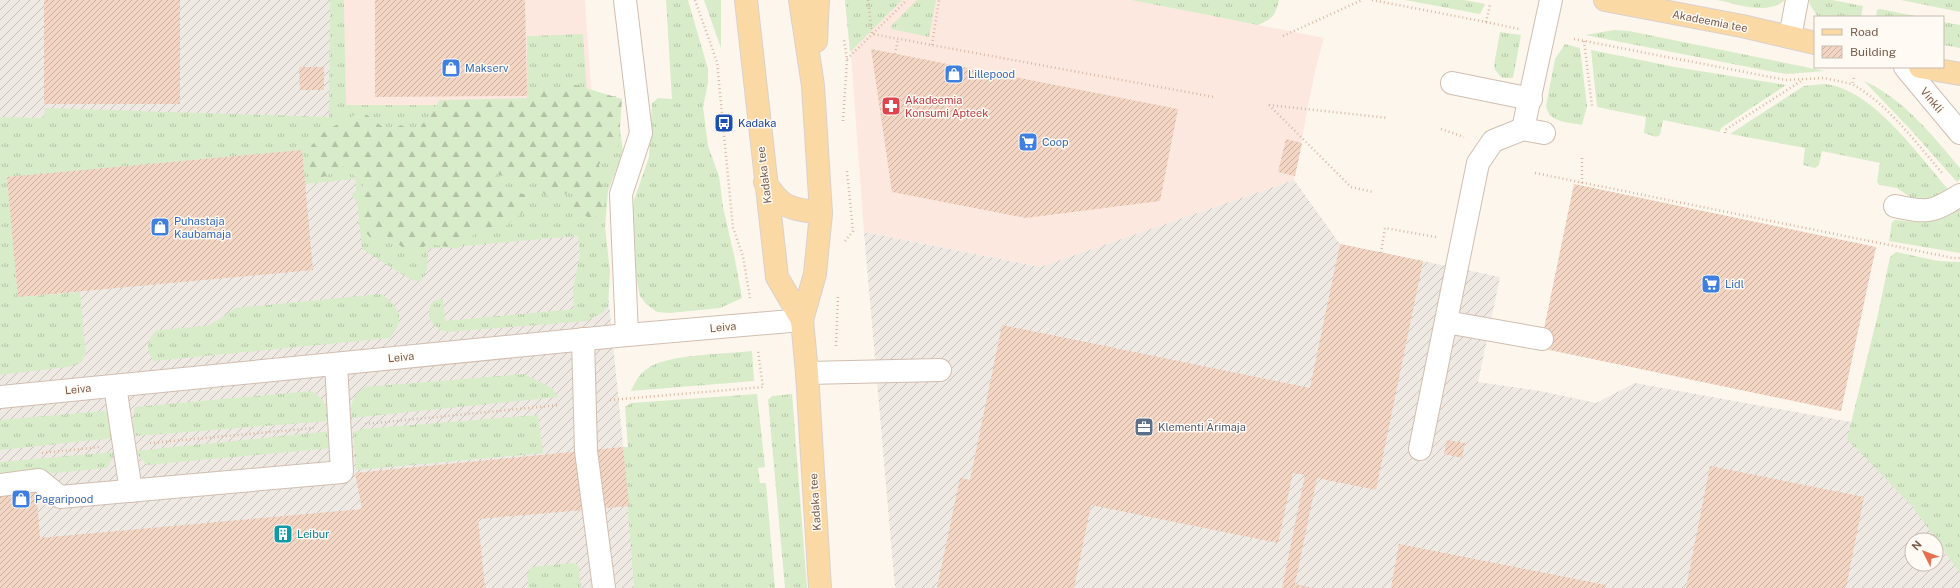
<svg xmlns="http://www.w3.org/2000/svg" width="1960" height="588" viewBox="0 0 1960 588" font-family="'Public Sans',sans-serif">
	<style>
		.commercial { fill: #fde8e0 }
		.industrial { fill: url(#industrial-furrows); fill-rule: evenodd }
		.grass { fill: url(#grass-tufts) }
		.forest { fill: url(#forest-firs) }
		.building { fill: url(#building-hatch) }
		.lines { fill: none; stroke-linecap: round; stroke-linejoin: round }
		.minor-casing { stroke: #d1beb0; stroke-width: 24 }
		.major-casing { stroke: #dad1cd; stroke-width: 24 }
		.path { stroke: #d9b8a5; stroke-width: 2.5; stroke-dasharray: 1 3; stroke-linecap: butt }
		.minor { stroke: #fff; stroke-width: 22 }
		.major { stroke: #fbd9a5; stroke-width: 22 }
		.labels { text-anchor: middle; dominant-baseline: central; stroke-width: 3; stroke-linejoin: round; paint-order: stroke }
		.street-label { font-size: 11px; fill: #7a5c4d; stroke: #fffaf3 }
		.shop-label { font-size: 11px; fill: #366cbe; stroke: #fffaf3; text-anchor: start }
		.health-label { font-size: 11px; fill: #be3a42; stroke: #fffaf3; text-anchor: start }
		.transit-label { font-size: 11px; fill: #164399; stroke: #fffaf3; text-anchor: start }
		.service-label { font-size: 11px; fill: #4e5e75; stroke: #fffaf3; text-anchor: start }
		.culture-label { font-size: 11px; fill: #0d838f; stroke: #fffaf3; text-anchor: start }
	</style>
	<defs>
		<pattern id="industrial-furrows" width="10" height="10" patternUnits="userSpaceOnUse"><rect width="10" height="10" fill="#efe9e4"/><path d="M-1 1l2-2M0 10L10 0M9 11l2-2" fill="none" stroke="#c7c0bb"/></pattern>
		<pattern id="grass-tufts" width="24" height="20" patternUnits="userSpaceOnUse"><rect width="24" height="20" fill="#d8ecc9"/><path d="M3 7l-1-3M5 7V3M7 7l1-3M15 17l-1-3M17 17v-4M19 17l1-3" fill="none" stroke="#b4c2a5"/></pattern>
		<pattern id="forest-firs" width="22" height="20" patternUnits="userSpaceOnUse"><rect width="22" height="20" fill="#d8ecc9"/><path d="M5 1l3.5 6h-7zM16 11l3.5 6h-7z" fill="#b4c2a5"/></pattern>
		<pattern id="building-hatch" width="6" height="6" patternUnits="userSpaceOnUse"><rect width="6" height="6" fill="#f3d5c3"/><path d="M-1 1l2-2M0 6l6-6M5 7l2-2" fill="none" stroke="#cab0a1"/></pattern>
	</defs>
	<rect width="100%" height="100%" fill="#fdf6ec"/>
	<g class="commercial">
		<path d="M 330,0 L 585,0 L 593,119 L 330,117 Z"/>
		<path d="M 863,0 L 1131,0 L 1324,38 L 1315,71 L 1294,180 L 1040,267 L 864,232 L 848,14 Z"/>
	</g>
	<g class="industrial">
		<path d="M 0,0 L 330,0 L 330,117 L 593,119 L 605,262 L 629,506 L 634,588 L 0,588 Z"/>
		<path d="M 1294,180 L 1340,244 L 1500,277 L 1478,382 L 1540,391 L 1596,403 L 1635,383 L 1851,422 L 1960,538 L 1960,588 L 895,588 L 864,232 L 1040,267 ZM 1912,540 L 1936,540 L 1936,564 L 1912,564 Z"/>
	</g>
	<g class="grass">
		<path d="M 330,0 L 344,0 L 346,105 L 527,105 L 527,36 L 583,34 L 587,96 L 616,96 L 623,152 L 608,191 L 605,227 L 610,271 L 608,307 L 602,313 L 586,321 L 447,332 C 432,329 423,314 433,301 L 443,299 L 445,321 L 574,309 L 573,289 L 580,255 L 578,236 L 428,249 L 427,270 L 421,281 L 411,280 L 362,249 L 355,179 L 305,184 L 302,150 L 8,177 L 18,297 L 80,292 L 86,355 L 81,362 L 74,366 L 0,375 L 0,117 L 44,118 L 45,108 L 329,117 Z"/>
		<path d="M 666,0 L 688,0 L 708,69 L 708,83 L 703,107 L 708,146 L 719,176 L 723,207 L 735,260 L 742,298 L 720,308 L 670,313 L 657,312 L 646,304 L 640,296 L 636,278 L 632,213 L 634,200 L 649,157 L 652,103 L 658,98 L 672,99 Z"/>
		<path d="M 704,0 L 721,0 L 721,48 Z"/>
		<path d="M 845,0 L 902,0 L 850,52 Z"/>
		<path d="M 917,0 L 936,0 L 929,37 L 891,29 L 892,25 Z"/>
		<path d="M 1131,0 L 1279,0 C 1276,14 1272,20 1258,25 Z"/>
		<path d="M 1405,0 L 1464,0 L 1485,4 L 1480,14 Z"/>
		<path d="M 1717,0 L 1785,0 C 1766,16 1739,4 1717,0 Z"/>
		<path d="M 1809,0 L 1832,0 L 1863,6 L 1861,17 L 1818,17 L 1810,5 Z"/>
		<path d="M 1901,0 L 1960,0 L 1960,12 Z"/>
		<path d="M 1880,9 L 1920,17 L 1876,17 L 1877,10 Z"/>
		<path d="M 1943,22 L 1960,25 L 1960,48 L 1943,45 Z"/>
		<path d="M 1614,30 L 1629,31 L 1825,71 L 1787,74 L 1774,72 L 1585,35 Z"/>
		<path d="M 1500,32 L 1521,35 L 1513,78 L 1502,78 L 1495,70 L 1494,65 Z"/>
		<path d="M 1565,44 L 1580,48 L 1587,106 L 1582,125 C 1568,122 1549,123 1546,106 L 1555,59 Z"/>
		<path d="M 1591,50 L 1675,67 L 1786,85 L 1721,128 L 1720,132 L 1663,120 L 1660,135 L 1656,137 L 1644,133 L 1646,117 L 1597,107 Z"/>
		<path d="M 1864,81 C 1904,99 1932,135 1960,168 L 1960,179 L 1957,182 L 1910,129 Z"/>
		<path d="M 1824,84 C 1872,88 1918,155 1949,190 L 1928,200 L 1911,198 L 1897,188 L 1880,185 L 1877,182 L 1880,163 L 1822,151 L 1819,165 L 1815,168 L 1803,165 L 1805,148 L 1730,134 L 1804,86 Z"/>
		<path d="M 1960,207 L 1960,253 L 1889,241 L 1892,222 L 1895,220 L 1916,222 L 1933,221 Z"/>
		<path d="M 1896,252 L 1938,261 L 1960,262 L 1960,573 L 1912,506 L 1847,439 L 1878,314 L 1890,257 Z"/>
		<path d="M 381,294 C 400,307 406,319 390,338 L 154,361 C 145,352 147,338 157,330 L 206,326 L 218,320 L 235,308 Z"/>
		<path d="M 752,351 L 754,381 L 631,391 C 635,382 639,374 647,369 C 665,354 727,354 752,351 Z"/>
		<path d="M 524,374 L 552,388 L 558,397 L 351,418 C 351,402 352,397 365,387 Z"/>
		<path d="M 311,391 C 324,399 328,406 330,421 L 135,436 L 133,421 L 135,407 Z"/>
		<path d="M 757,394 L 765,467 L 758,468 L 760,483 L 766,483 L 775,588 L 634,588 L 623,447 L 628,447 L 625,407 L 631,403 Z"/>
		<path d="M 792,394 L 807,588 L 785,588 L 768,400 L 772,396 Z"/>
		<path d="M 103,411 L 111,413 L 114,438 L 0,450 L 0,420 Z"/>
		<path d="M 538,415 L 543,453 L 356,470 L 353,432 L 363,429 Z"/>
		<path d="M 332,431 L 332,448 L 147,465 L 134,451 Z"/>
		<path d="M 115,452 L 107,468 L 0,478 L 0,462 Z"/>
		<path d="M 572,563 L 576,564 L 579,568 L 581,588 L 528,588 L 527,574 L 532,567 Z"/>
	</g>
	<path class="forest" d="M 572,84 L 622,99 L 618,153 L 605,149 L 599,165 L 605,203 L 593,220 L 573,209 L 574,190 L 553,199 L 539,191 L 535,175 L 522,181 L 496,174 L 493,182 L 525,195 L 527,209 L 498,232 L 478,231 L 458,249 L 431,244 L 409,252 L 384,234 L 373,241 L 357,222 L 365,210 L 351,195 L 364,185 L 344,166 L 326,176 L 313,180 L 307,168 L 314,158 L 311,146 L 325,131 L 362,111 L 388,131 L 401,125 L 416,133 L 440,100 L 529,98 L 541,85 L 557,102 Z"/>
	<g class="building">
		<rect x="44" y="0" width="136" height="104"/>
		<path d="M 375,0 L 525,0 L 527,96 L 375,97 Z"/>
		<path d="M 871,49 L 1178,109 L 1160,201 L 1026,218 L 892,192 Z"/>
		<path d="M 299,67 L 324,67 L 324,90 L 300,90 Z"/>
		<path d="M 1286,139 L 1302,143 L 1295,176 L 1278,172 Z"/>
		<path d="M 302,150 L 313,270 L 18,297 L 7,177 Z"/>
		<path d="M 1574,184 L 1876,247 L 1841,411 L 1540,348 Z"/>
		<path d="M 1340,244 L 1423,261 L 1376,490 L 1317,478 L 1295,584 L 1313,588 L 1282,588 L 1305,475 L 1293,473 L 1278,543 L 1091,505 L 1074,588 L 937,588 L 960,478 L 970,480 L 1002,325 L 1310,388 Z"/>
		<path d="M 1447,440 L 1465,443 L 1462,458 L 1444,454 Z"/>
		<path d="M 623,447 L 629,506 L 478,519 L 485,588 L 0,588 L 0,491 L 36,488 L 40,538 L 362,509 L 355,473 Z"/>
		<path d="M 1710,466 L 1864,497 L 1846,588 L 1686,588 Z"/>
		<path d="M 1399,544 L 1606,585 L 1606,588 L 1391,588 Z"/>
	</g>
	<g class="lines">
		<defs>
			<g id="minor">
				<path d="M 625,0 L 641,133 L 621,194 L 627,335"/>
				<path d="M 1790,37 L 1797,0"/>
				<path d="M 1905,67 L 1960,133"/>
				<path d="M 1452,83 L 1531,99"/>
				<path d="M 1523,129 L 1544,133"/>
				<path d="M 1895,206 C 1927,213 1932,213 1960,195"/>
				<path d="M 1446,322 L 1542,339"/>
				<path d="M 583,339 L 586,451 L 604,588"/>
				<path d="M 807,373 L 940,370"/>
				<path d="M 115,386 L 131,491"/>
				<path d="M 0,397 L 627,335 L 802,320"/>
				<path d="M 1420,449 L 1478,163 L 1493,141 L 1523,129 L 1551,0"/>
				<path d="M 0,485 L 39,480 L 60,497 L 342,472 L 336,364"/>
			</g>
			<g id="major">
				<path d="M 746,0 L 777,277 L 802,320"/>
				<path d="M 800,0 L 813,86 L 821,213 L 815,274 L 802,320 L 807,373 L 820,588"/>
				<path d="M 1605,0 L 1742,26 L 1815,43"/>
				<path d="M 816,41 L 818,0"/>
				<path d="M 1920,67 L 1960,74"/>
				<path d="M 765,182 C 783,210 790,208 821,213"/>
			</g>
		</defs>
		<use href="#minor" class="minor-casing"/>
		<use href="#major" class="major-casing"/>
		<g class="path">
			<path d="M 695,0 L 717,62 L 733,228 L 743,256 L 750,298"/>
			<path d="M 868,0 L 872,34 L 1214,97"/>
			<path d="M 1372,0 L 1486,22 L 1490,5"/>
			<path d="M 1486,22 L 1519,29"/>
			<path d="M 1283,36 L 1362,0"/>
			<path d="M 1574,39 L 1786,80 L 1824,78 L 1852,84"/>
			<path d="M 1584,41 L 1592,106"/>
			<path d="M 932,45 L 939,0"/>
			<path d="M 895,54 L 898,39"/>
			<path d="M 847,59 L 907,0"/>
			<path d="M 1854,78 L 1852,84 C 1888,104 1916,143 1943,174"/>
			<path d="M 1269,105 L 1351,187 L 1373,192"/>
			<path d="M 1269,105 L 1388,118"/>
			<path d="M 843,121 L 847,59 L 844,40"/>
			<path d="M 1441,129 L 1464,137"/>
			<path d="M 1725,133 L 1725,130 L 1801,81"/>
			<path d="M 1582,158 L 1582,186"/>
			<path d="M 1535,173 L 1953,258 L 1960,258"/>
			<path d="M 845,241 L 853,231 L 847,171"/>
			<path d="M 1381,253 L 1385,228 L 1436,237"/>
			<path d="M 836,346 L 838,295"/>
			<path d="M 610,400 L 763,387 L 758,351"/>
			<path d="M 365,424 L 559,405"/>
			<path d="M 150,443 L 314,428"/>
			<path d="M 42,453 L 99,447"/>
		</g>
		<use href="#minor" class="minor"/>
		<use href="#major" class="major"/>
	</g>
	<defs>
		<symbol id="shop-square" viewBox="-11 -11 22 22"><rect x="-9" y="-9" width="18" height="18" rx="4" fill="#3f7fe0" stroke="#fffaf3"/><path d="M-5-2.5h2.3a2.7 3.5 0 0 1 5.4 0H5L5.5 6h-11ZM-1.5-2.5h3a1.5 2.3 0 0 0-3 0Z" fill="#fff"/></symbol>
		<symbol id="pharmacy-square" viewBox="-11 -11 22 22"><rect x="-9" y="-9" width="18" height="18" rx="4" fill="#e0444e" stroke="#fffaf3"/><path d="M-2-6h4v4h4v4h-4v4h-4v-4h-4v-4h4Z" fill="#fff"/></symbol>
		<symbol id="bus-square" viewBox="-11 -11 22 22"><rect x="-9" y="-9" width="18" height="18" rx="4" fill="#1a4fb4" stroke="#fffaf3"/><path d="M-5-6H5V4H4V6H2V4H-2V6H-4V4H-5ZM-3.5-4V0h7V-4ZM-3.5 1.2v1.5H-2V1.2ZM2 1.2v1.5H3.5V1.2Z" fill="#fff"/></symbol>
		<symbol id="supermarket-square" viewBox="-11 -11 22 22"><rect x="-9" y="-9" width="18" height="18" rx="4" fill="#3f7fe0" stroke="#fffaf3"/><path d="M-6-5.5h2.5l.6 2H6L4.5 2H-2.5L-4.4-4H-6ZM-1.5 3.2a1.3 1.3 0 1 0 .1 0ZM3 3.2a1.3 1.3 0 1 0 .1 0Z" fill="#fff"/></symbol>
		<symbol id="office-square" viewBox="-11 -11 22 22"><rect x="-9" y="-9" width="18" height="18" rx="4" fill="#5c6f8a" stroke="#fffaf3"/><path d="M-6-3h4V-5.5h4V-3h4V5H-6ZM-1-4.5V-3h2v-1.5ZM-6 0V1H6V0Z" fill="#fff"/></symbol>
		<symbol id="building-square" viewBox="-11 -11 22 22"><rect x="-9" y="-9" width="18" height="18" rx="4" fill="#0f9aa8" stroke="#fffaf3"/><path d="M-4-6H4V6H1V3H-1V6H-4ZM-2.5-4.3h1.7v1.8h-1.7ZM.8-4.3h1.7v1.8H.8ZM-2.5-1h1.7V.8h-1.7ZM.8-1h1.7V.8H.8Z" fill="#fff"/></symbol>
	</defs>
	<g fill-rule="evenodd">
		<use href="#shop-square" x="440" y="57" width="22" height="22"/>
		<use href="#shop-square" x="943" y="63" width="22" height="22"/>
		<use href="#pharmacy-square" x="880" y="95" width="22" height="22"/>
		<use href="#bus-square" x="713" y="112" width="22" height="22"/>
		<use href="#supermarket-square" x="1017" y="131" width="22" height="22"/>
		<use href="#shop-square" x="149" y="216" width="22" height="22"/>
		<use href="#supermarket-square" x="1700" y="273" width="22" height="22"/>
		<use href="#office-square" x="1133" y="416" width="22" height="22"/>
		<use href="#shop-square" x="10" y="488" width="22" height="22"/>
		<use href="#building-square" x="272" y="523" width="22" height="22"/>
	</g>
	<g class="labels">
		<g class="street-label">
			<text transform="translate(1710 21) rotate(11)">Akadeemia tee</text>
			<text transform="translate(1932 100) rotate(50)">Vinkli</text>
			<text transform="translate(764 175) rotate(-97)">Kadaka tee</text>
			<text transform="translate(723 327) rotate(-5)">Leiva</text>
			<text transform="translate(401 357) rotate(-6)">Leiva</text>
			<text transform="translate(78 389) rotate(-6)">Leiva</text>
			<text transform="translate(815 502) rotate(-94)">Kadaka tee</text>
		</g>
		<g class="shop-label">
			<text x="465" y="68">Makserv</text>
			<text x="968" y="74">Lillepood</text>
			<text x="1042" y="142">Coop</text>
			<text x="174" y="221">Puhastaja<tspan x="174" dy="13">Kaubamaja</tspan></text>
			<text x="1725" y="284">Lidl</text>
			<text x="35" y="499">Pagaripood</text>
		</g>
		<g class="health-label">
			<text x="905" y="100">Akadeemia<tspan x="905" dy="13">Konsumi Apteek</tspan></text>
		</g>
		<g class="transit-label">
			<text x="738" y="123">Kadaka</text>
		</g>
		<g class="service-label">
			<text x="1158" y="427">Klementi Ärimaja</text>
		</g>
		<g class="culture-label">
			<text x="297" y="534">Leibur</text>
		</g>
	</g>
	<rect x="1814" y="16" width="130" height="52" fill="#fffaf3" stroke="#cabbb1"/>
	<rect x="1822" y="29" width="20" height="6" fill="#fbd9a5" stroke="#cabbb1"/>
	<text x="1850" y="36" font-size="12" fill="#7a5c4d">Road</text>
	<rect x="1822" y="46" width="20" height="12" fill="url(#building-hatch)" stroke="#cabbb1"/>
	<text x="1850" y="56" font-size="12" fill="#7a5c4d">Building</text>
	<g transform="translate(1924 552) rotate(312)"><circle r="19" fill="#fffaf3" stroke="#cabbb1"/>
	<path d="M0-3L7 15L0 10L-7 15Z" fill="#e76f51"/>
	<text y="-6" font-size="11" font-weight="bold" text-anchor="middle" fill="#7a5c4d">N</text>
	</g>
</svg>
